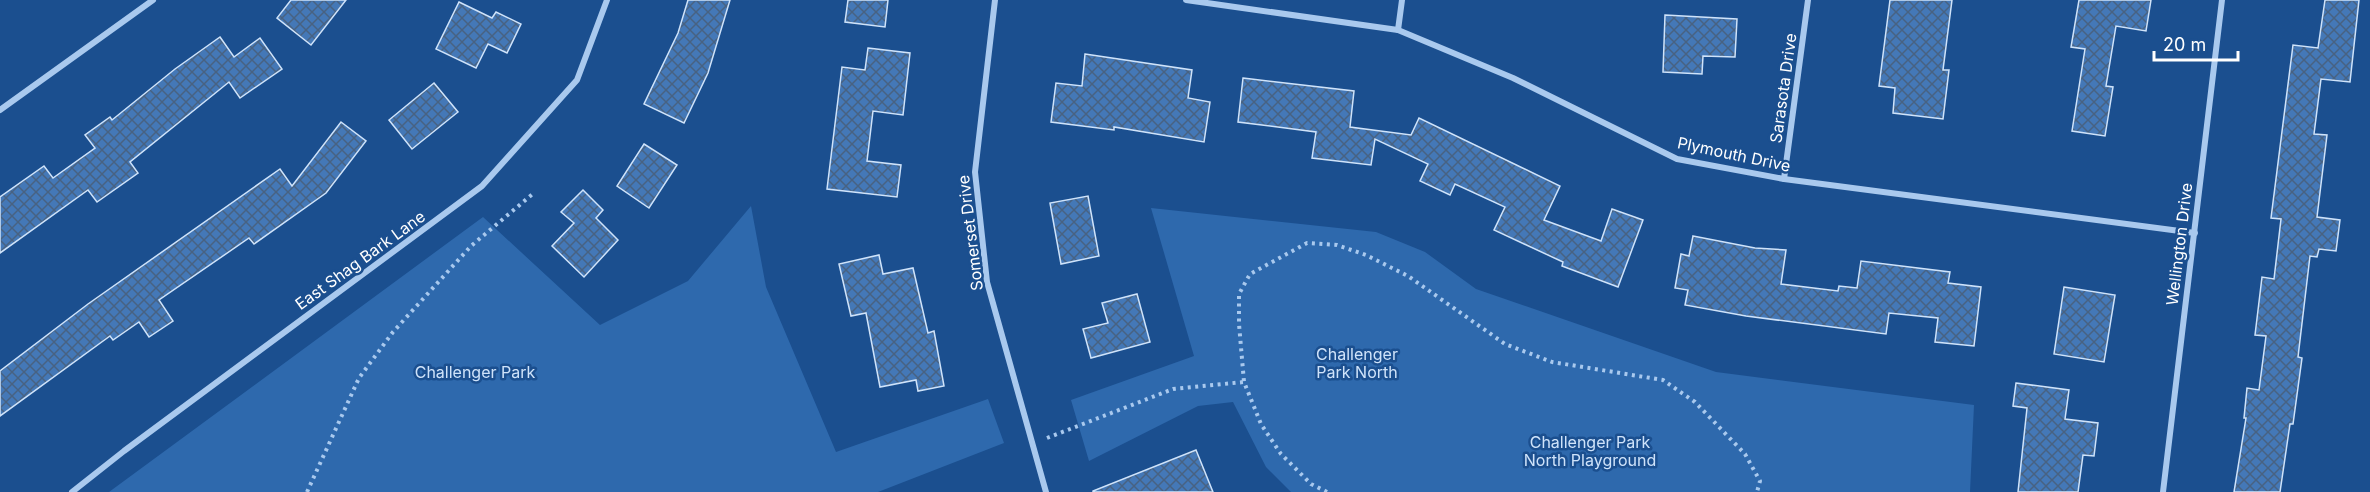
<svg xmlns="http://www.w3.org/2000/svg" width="2370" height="492" viewBox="0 0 2370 492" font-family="Inter,sans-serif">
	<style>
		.park { fill: #2e69ad }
		.building { fill: url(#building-cross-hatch); stroke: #cfe3fa; stroke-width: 1.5 }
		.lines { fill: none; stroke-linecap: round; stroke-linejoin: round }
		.path { stroke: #a9c9ee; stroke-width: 4; stroke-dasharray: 3 4.5; stroke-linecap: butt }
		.street { stroke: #a9c9ee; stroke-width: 6 }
		.labels { text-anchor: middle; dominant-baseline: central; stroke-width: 5; stroke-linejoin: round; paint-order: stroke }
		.street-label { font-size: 16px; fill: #fff; stroke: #1b4f8f }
		.park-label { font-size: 16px; fill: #cfe3fa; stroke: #1b4f8f }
	</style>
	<defs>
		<pattern id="building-cross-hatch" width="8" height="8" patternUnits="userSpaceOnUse" patternTransform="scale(1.5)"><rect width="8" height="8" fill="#4478b7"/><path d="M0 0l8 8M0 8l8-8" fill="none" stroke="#486282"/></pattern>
	</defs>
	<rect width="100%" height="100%" fill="#1b4f8f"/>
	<g class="park">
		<path d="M 751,206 L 766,287 L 836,452 L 988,399 L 1004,443 L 878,492 L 109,492 L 483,217 L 600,325 L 688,281 Z"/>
		<path d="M 1151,208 L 1376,232 L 1425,252 L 1476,289 L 1716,372 L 1974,405 L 1970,492 L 1291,492 L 1266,467 L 1233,402 L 1198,406 L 1089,461 L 1071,400 L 1194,356 Z"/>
	</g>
	<g class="building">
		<path d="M 291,0 L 346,0 L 311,45 L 277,18 Z"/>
		<path d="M 688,0 L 730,0 L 708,73 L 684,123 L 644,104 L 678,33 Z"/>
		<path d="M 848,0 L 888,0 L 885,27 L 845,22 Z"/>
		<path d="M 1890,0 L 1952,0 L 1943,70 L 1949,70 L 1943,119 L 1893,113 L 1895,88 L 1879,86 Z"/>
		<path d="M 2079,0 L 2151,0 L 2146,31 L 2116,26 L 2106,86 L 2113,87 L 2105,136 L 2072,131 L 2085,49 L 2071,47 Z"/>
		<path d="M 2325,0 L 2359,0 L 2350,82 L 2321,79 L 2314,134 L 2327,135 L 2317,217 L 2340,220 L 2336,251 L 2319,249 L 2317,257 L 2310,256 L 2298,357 L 2302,358 L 2293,424 L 2290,424 L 2280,492 L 2234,492 L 2246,418 L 2244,418 L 2247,388 L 2259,390 L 2266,336 L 2255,335 L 2262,277 L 2274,279 L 2281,219 L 2271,218 L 2293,45 L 2318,48 Z"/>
		<path d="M 459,2 L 492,18 L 496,12 L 521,24 L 507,53 L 488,44 L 476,68 L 436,49 Z"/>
		<path d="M 1665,15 L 1737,19 L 1735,57 L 1703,56 L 1702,74 L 1663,72 Z"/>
		<path d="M 220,37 L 234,57 L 260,38 L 282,69 L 240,98 L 229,82 L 130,162 L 138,173 L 97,202 L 88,190 L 0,253 L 0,197 L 44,166 L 53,178 L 95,148 L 85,135 L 110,117 L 112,120 L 175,69 Z"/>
		<path d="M 868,48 L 910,53 L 903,115 L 873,111 L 867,161 L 901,165 L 897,197 L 827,189 L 842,67 L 865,70 Z"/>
		<path d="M 1085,54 L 1192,70 L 1188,98 L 1210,102 L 1204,142 L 1114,127 L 1114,130 L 1051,122 L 1056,83 L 1082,86 Z"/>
		<path d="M 1243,78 L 1354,91 L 1350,127 L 1411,135 L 1419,118 L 1560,186 L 1544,220 L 1601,241 L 1612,209 L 1643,220 L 1618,287 L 1562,266 L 1563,262 L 1494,230 L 1505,207 L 1455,184 L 1450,195 L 1420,181 L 1428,164 L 1375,139 L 1371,165 L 1312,158 L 1316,132 L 1238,122 Z"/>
		<path d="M 434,83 L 458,112 L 412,149 L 389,120 Z"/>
		<path d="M 341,122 L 366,141 L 326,193 L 254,244 L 249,238 L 159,300 L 173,321 L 149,337 L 139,322 L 113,340 L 110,336 L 0,416 L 0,371 L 88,304 L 280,169 L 292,186 Z"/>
		<path d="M 644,144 L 677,165 L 649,208 L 617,186 Z"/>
		<path d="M 583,190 L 603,210 L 596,218 L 618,240 L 584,277 L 552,246 L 574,223 L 561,212 Z"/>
		<path d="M 1088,196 L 1099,256 L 1061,264 L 1050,203 Z"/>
		<path d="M 1693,236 L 1755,248 L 1786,250 L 1781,284 L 1838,291 L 1839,286 L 1857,288 L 1861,261 L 1950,272 L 1948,283 L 1981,287 L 1974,346 L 1935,342 L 1938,318 L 1889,313 L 1886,334 L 1746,316 L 1685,305 L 1688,290 L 1675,288 L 1681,254 L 1689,256 Z"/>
		<path d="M 879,255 L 883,274 L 913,268 L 928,333 L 934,331 L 944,386 L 918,391 L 916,380 L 880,387 L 866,313 L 851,316 L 839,264 Z"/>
		<path d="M 2064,287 L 2115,295 L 2104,362 L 2054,354 Z"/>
		<path d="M 1137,294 L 1150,342 L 1091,358 L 1083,329 L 1108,323 L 1102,303 Z"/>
		<path d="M 2016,383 L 2069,390 L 2065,419 L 2098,423 L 2094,456 L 2083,455 L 2078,492 L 2018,492 L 2027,408 L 2013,406 Z"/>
		<path d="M 1196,450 L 1213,492 L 1093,492 L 1093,491 Z"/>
	</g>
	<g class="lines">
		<g class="path">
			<path d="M 1047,438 L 1173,389 L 1244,382"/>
			<path d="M 307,492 L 359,378 L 393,332 L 471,246 L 535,192"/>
			<path d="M 1327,492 L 1311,484 L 1281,454 L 1261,424 L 1244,382 L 1239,324 L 1239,294 L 1250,274 L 1307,243 L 1337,245 L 1366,255 L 1408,276 L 1505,344 L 1552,362 L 1663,380 L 1695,402 L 1745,454 L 1760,481 L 1757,492"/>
		</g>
		<g class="street">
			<path d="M 995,0 L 975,172 L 987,282 L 1046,492"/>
			<path d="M 1186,0 L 1398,30 L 1513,78 L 1677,159 L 1784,179 L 2195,233"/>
			<path d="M 1398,30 L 1402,0"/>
			<path d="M 0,110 L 153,0"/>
			<path d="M 1784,179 L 1808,0"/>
			<path d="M 72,492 L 124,451 L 482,186 L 577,80 L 607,0"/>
			<path d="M 2163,492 L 2222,0"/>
		</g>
	</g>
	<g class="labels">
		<g class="street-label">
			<text transform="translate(1783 88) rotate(-82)">Sarasota Drive</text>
			<text transform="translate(1734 154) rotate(12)">Plymouth Drive</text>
			<text transform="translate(970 233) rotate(-97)">Somerset Drive</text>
			<text transform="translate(2179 244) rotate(-83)">Wellington Drive</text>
			<text transform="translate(360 260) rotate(-36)">East Shag Bark Lane</text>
		</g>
		<g class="park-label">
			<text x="1357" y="354">Challenger<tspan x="1357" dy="18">Park North</tspan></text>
			<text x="475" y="372">Challenger Park</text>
			<text x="1590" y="442">Challenger Park<tspan x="1590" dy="18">North Playground</tspan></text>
		</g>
	</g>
	<path d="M2154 51v9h84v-9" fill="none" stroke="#ffffff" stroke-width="3"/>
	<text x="2163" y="51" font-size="18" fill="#ffffff" stroke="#1b4f8f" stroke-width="4.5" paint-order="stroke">20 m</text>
</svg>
